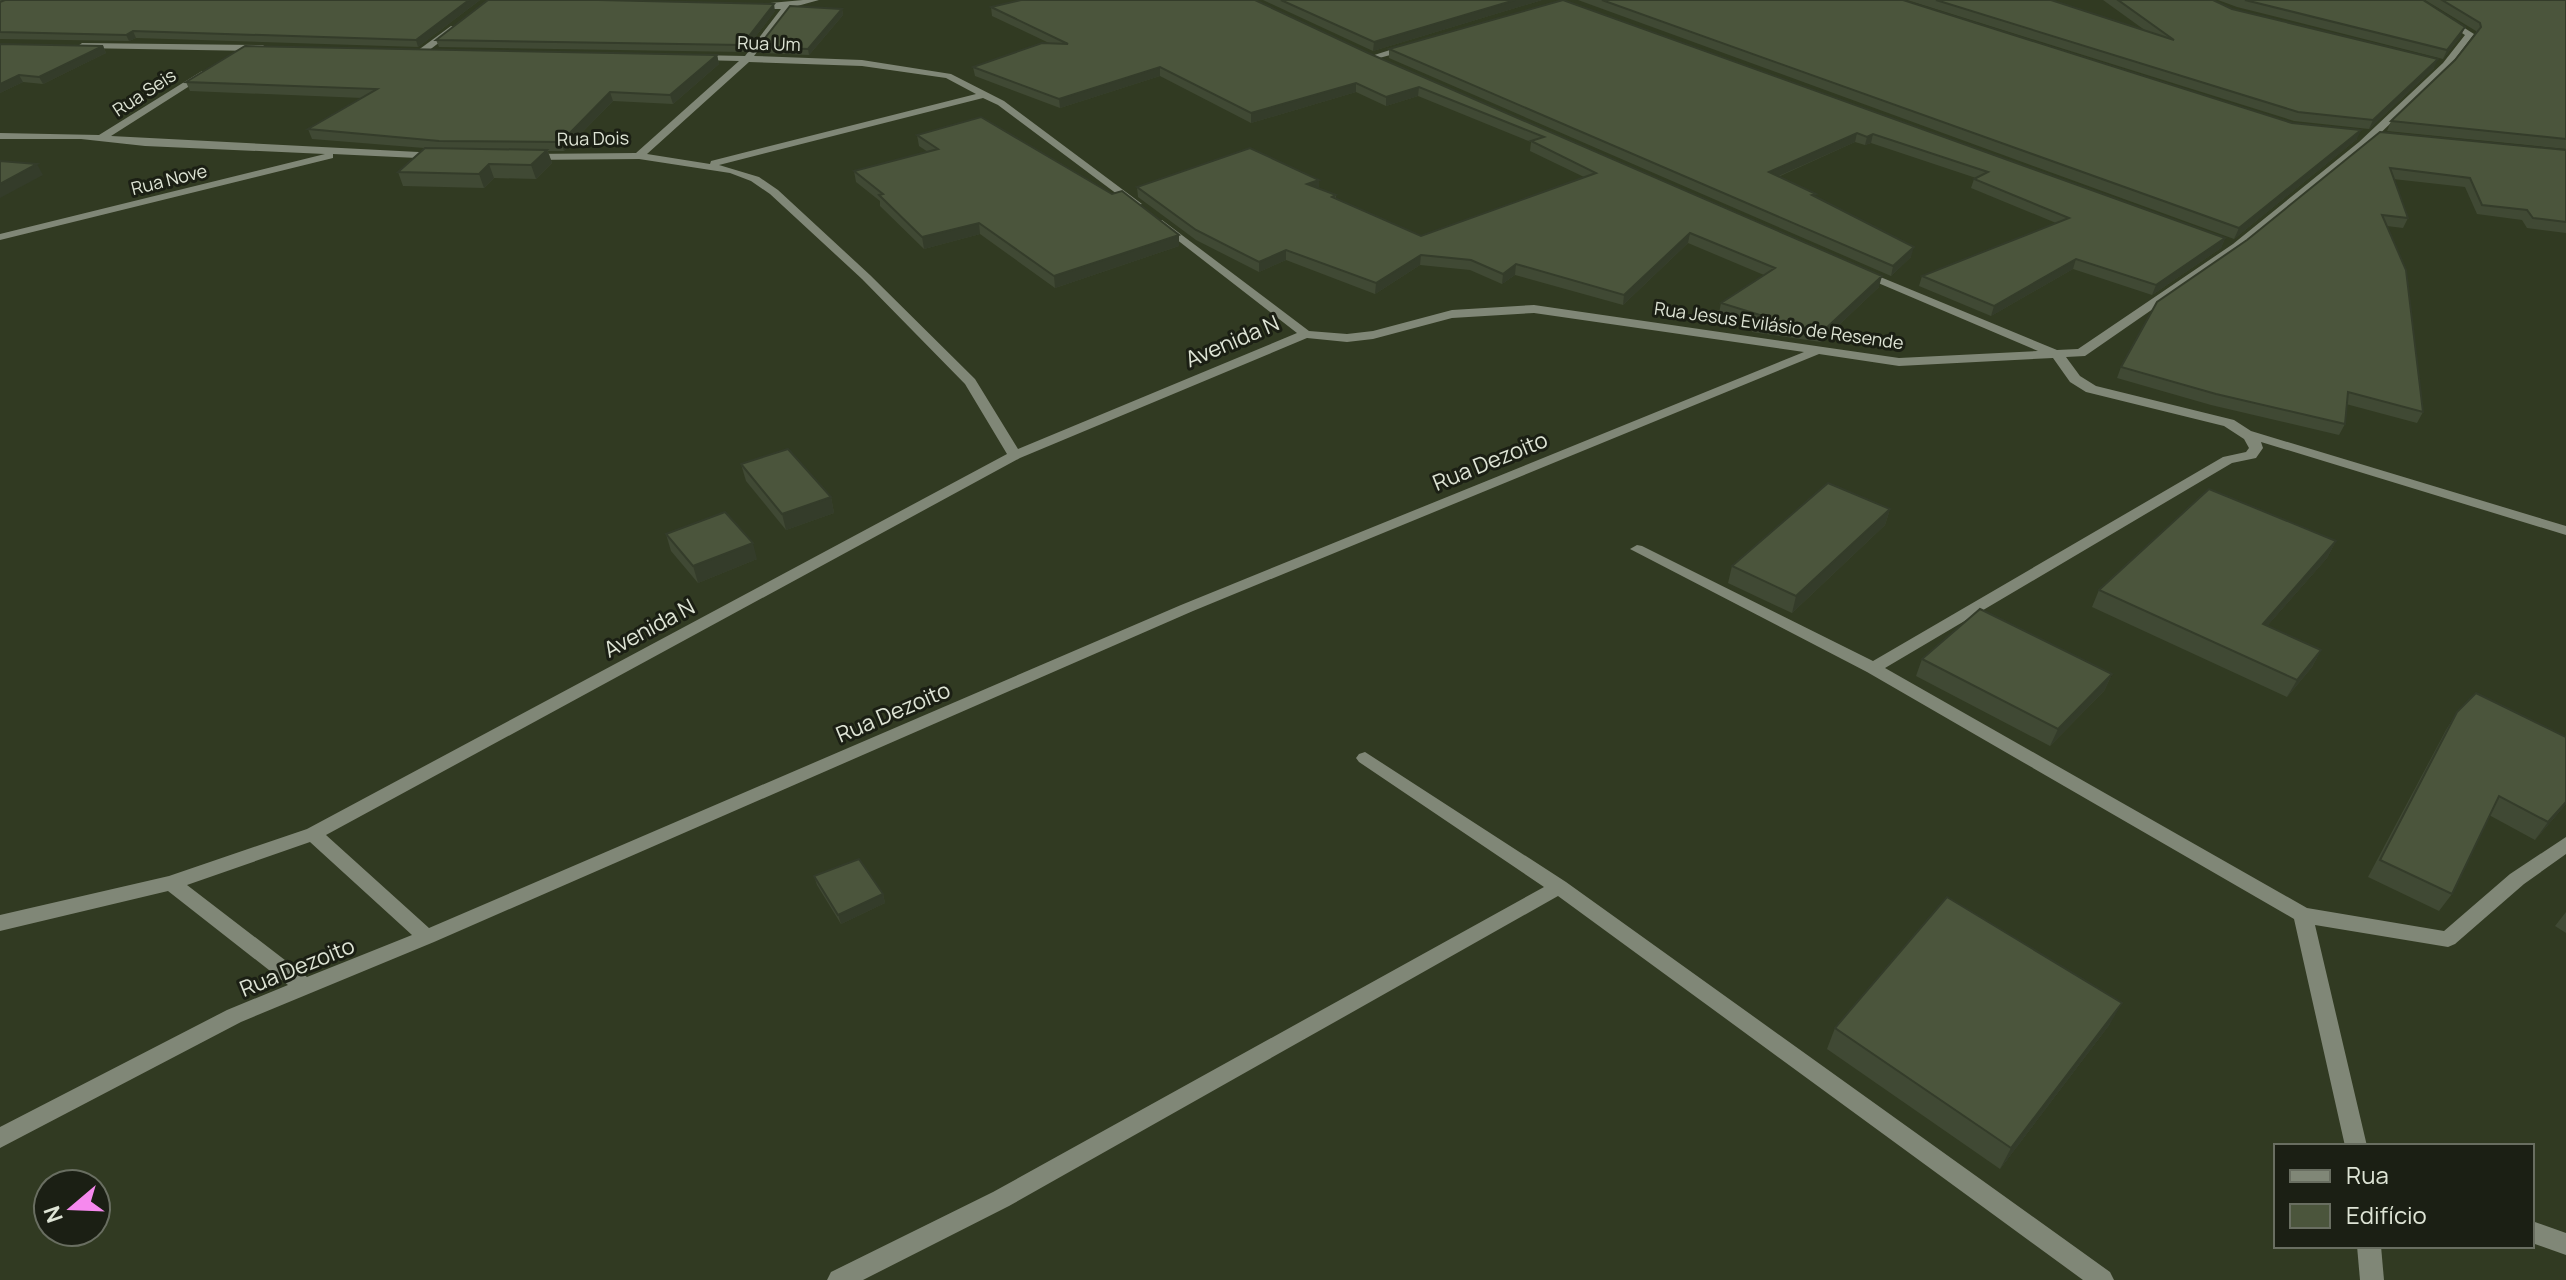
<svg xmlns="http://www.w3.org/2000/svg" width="2566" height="1280" viewBox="0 0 2566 1280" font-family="Manrope,sans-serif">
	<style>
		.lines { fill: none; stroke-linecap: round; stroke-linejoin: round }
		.street { fill: #808777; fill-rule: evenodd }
		.wall { fill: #404934 }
		.shaded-wall { fill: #343c2a }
		.building { fill: #4b553c; stroke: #343c2a; stroke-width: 2 }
		.labels { text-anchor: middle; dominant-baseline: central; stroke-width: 6; stroke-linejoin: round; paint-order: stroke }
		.far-street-label { font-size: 18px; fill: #dee4d5; stroke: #1b1f14 }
		.street-label { font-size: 22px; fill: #dee4d5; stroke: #1b1f14 }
	</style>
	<rect width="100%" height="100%" fill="#313a22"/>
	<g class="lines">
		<g class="street">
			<path d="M 803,0 L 819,0 L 790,8 L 754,56 L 862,60 L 951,74 L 1004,101 L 1142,204 L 1133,206 L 998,105 L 983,98 L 719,165 L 759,177 L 778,190 L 870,275 L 975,379 L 1018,449 L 1297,333 L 1158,225 L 1158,221 L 1162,220 L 1309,331 L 1347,334 L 1373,331 L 1452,310 L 1534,305 L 1899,358 L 2038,351 L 1857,274 L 1855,272 L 1861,269 L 2057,350 L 2078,349 L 2233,244 L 2359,142 L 2443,63 L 2465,35 L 2410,0 L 2420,0 L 2474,34 L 2449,67 L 2367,146 L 2241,248 L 2085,356 L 2066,357 L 2080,376 L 2096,386 L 2234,420 L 2251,431 L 2566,526 L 2566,535 L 2261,442 L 2263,448 L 2256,458 L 2232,463 L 1885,668 L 2307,908 L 2444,931 L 2510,874 L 2566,837 L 2566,854 L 2524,884 L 2455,944 L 2448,947 L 2315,925 L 2367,1146 L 2345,1146 L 2294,919 L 1867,672 L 1630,549 L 1637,545 L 1642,546 L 1873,661 L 2223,457 L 2246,452 L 2249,448 L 2244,439 L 2224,426 L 2086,392 L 2070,382 L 2053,358 L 1899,366 L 1819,354 L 1193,611 L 434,942 L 241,1022 L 0,1148 L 0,1127 L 227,1010 L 288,985 L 168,891 L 0,931 L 0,915 L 169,876 L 307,829 L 1007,454 L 965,384 L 862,279 L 770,194 L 751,181 L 730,173 L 639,159 L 529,160 L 524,157 L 529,154 L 636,153 L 739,61 L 698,60 L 695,59 L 695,55 L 745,56 L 781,9 L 753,9 L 750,5 ZM 749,62 L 862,66 L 946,78 L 976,94 L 711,161 L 710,164 L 647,154 ZM 1534,313 L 1804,352 L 1181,605 L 429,928 L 326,835 L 1020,458 L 1307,338 L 1347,342 L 1373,339 L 1452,318 ZM 310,842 L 412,935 L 307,977 L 187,885 Z"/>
			<path d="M 451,26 L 458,28 L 423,55 L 417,55 L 417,51 Z"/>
			<path d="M 82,43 L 263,45 L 267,48 L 263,51 L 79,48 L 78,46 Z"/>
			<path d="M 1409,44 L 1413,47 L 1412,49 L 1372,60 L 1368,57 Z"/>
			<path d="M 202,71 L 210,73 L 111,136 L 438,153 L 443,156 L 438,159 L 333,154 L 333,158 L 0,240 L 0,234 L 325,154 L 145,146 L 81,139 L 0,139 L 0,133 L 99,135 Z"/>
			<path d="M 1365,752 L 1566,882 L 2110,1272 L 2114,1280 L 2083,1280 L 1558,896 L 1009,1206 L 863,1280 L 827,1280 L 831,1272 L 993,1192 L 1544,887 L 1359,762 L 1356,758 L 1359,754 Z"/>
			<path d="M 2532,1221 L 2566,1233 L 2566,1255 L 2532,1243 Z"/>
			<path d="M 2357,1246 L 2381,1246 L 2384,1280 L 2360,1280 Z"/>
		</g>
	</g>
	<g class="wall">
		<path d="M 0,0 L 480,0 L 418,47 L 136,38 L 129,41 L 0,39 Z"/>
		<path d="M 1263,0 L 1542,0 L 1373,51 Z"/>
		<path d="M 1563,0 L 2225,238 L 2221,248 L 2152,295 L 2073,269 L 1991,316 L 1919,286 L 1922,276 L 2056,223 L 1971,188 L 1974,179 L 1976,178 L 1871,143 L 1865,145 L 1855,142 L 1778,177 L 1816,197 L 1911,257 L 1891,276 L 1389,58 L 1389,49 Z"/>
		<path d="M 1578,0 L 1903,0 L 2292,123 L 2357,139 L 2234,239 Z"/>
		<path d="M 1907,0 L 2051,0 L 2146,31 L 2103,0 L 2213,0 L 2232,9 L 2434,68 L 2369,129 L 2294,121 Z"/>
		<path d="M 2218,0 L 2423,0 L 2461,36 L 2443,59 L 2237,7 Z"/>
		<path d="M 2425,0 L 2566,0 L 2566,149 L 2387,131 L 2391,121 L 2455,60 L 2476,33 L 2476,31 Z"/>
		<path d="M 991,7 L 1368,53 L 1879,287 L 1821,342 L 1752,332 L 1754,324 L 1719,313 L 1721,303 L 1764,275 L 1688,243 L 1623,305 L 1515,275 L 1502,284 L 1470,270 L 1420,265 L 1375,294 L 1286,260 L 1259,272 L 1196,240 L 1138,197 L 1137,187 L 1319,189 L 1336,195 L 1336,199 L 1421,236 L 1584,177 L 1530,151 L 1531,142 L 1418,96 L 1386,106 L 1356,92 L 1251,123 L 1160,76 L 1060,108 L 975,76 L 973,67 L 1049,43 L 992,16 Z"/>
		<path d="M 842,9 L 843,15 L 809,55 L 760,53 L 758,47 Z"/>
		<path d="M 775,11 L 744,52 L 439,47 L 436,40 Z"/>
		<path d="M 0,44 L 103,46 L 106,53 L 43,84 L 23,82 L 0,93 Z"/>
		<path d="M 717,55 L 719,64 L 673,104 L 613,101 L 564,151 L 548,151 L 552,163 L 536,179 L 494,178 L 484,188 L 403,186 L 398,172 L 424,148 L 312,139 L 308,129 L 362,98 L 190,91 L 186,82 Z"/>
		<path d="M 2380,132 L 2566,150 L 2566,233 L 2527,228 L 2522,220 L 2477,214 L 2465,187 L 2393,179 L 2408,218 L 2403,228 L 2387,226 L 2423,412 L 2417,423 L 2346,404 L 2345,424 L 2339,435 L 2211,405 L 2117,378 L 2121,367 L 2247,240 Z"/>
		<path d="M 917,135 L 1179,235 L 1179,246 L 1055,288 L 980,234 L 924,249 L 880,206 L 880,201 L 856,182 L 854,171 L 928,152 L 919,146 Z"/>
		<path d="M 741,464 L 831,497 L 834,513 L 786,530 L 746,481 Z"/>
		<path d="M 1890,509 L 1885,525 L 1792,613 L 1728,583 L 1732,566 Z"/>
		<path d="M 666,534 L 757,559 L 698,583 L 671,551 Z"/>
		<path d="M 2336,541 L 2327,558 L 2267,626 L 2321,650 L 2312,667 L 2287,697 L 2092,607 L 2099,590 Z"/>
		<path d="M 1922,659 L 2112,674 L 2104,691 L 2050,746 L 1916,676 Z"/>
		<path d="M 2457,712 L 2566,804 L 2535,840 L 2489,815 L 2452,894 L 2439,911 L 2368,877 L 2446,730 Z"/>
		<path d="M 814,876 L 883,894 L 885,903 L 841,924 L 817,885 Z"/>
		<path d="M 2566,912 L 2566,933 L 2555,926 Z"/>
		<path d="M 2110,1024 L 2000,1169 L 1827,1049 L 1835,1028 Z"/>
	</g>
	<g class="shaded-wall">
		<path d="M 469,0 L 480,0 L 418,47 L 416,40 Z"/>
		<path d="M 1515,0 L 1542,0 L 1373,51 L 1374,42 Z"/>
		<path d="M 774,4 L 775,11 L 744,52 L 742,45 Z"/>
		<path d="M 842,9 L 843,15 L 809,55 L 808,49 Z"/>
		<path d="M 2465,27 L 2461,36 L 2443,59 L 2447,50 Z"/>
		<path d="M 133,31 L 136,38 L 129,41 L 126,35 Z"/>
		<path d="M 103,46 L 106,53 L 43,84 L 39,77 Z"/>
		<path d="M 717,55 L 719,64 L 673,104 L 670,95 Z"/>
		<path d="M 2438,59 L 2434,68 L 2369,129 L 2373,120 Z"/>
		<path d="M 1160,67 L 1160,76 L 1060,108 L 1059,99 Z"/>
		<path d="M 19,75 L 23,82 L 0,93 L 0,84 Z"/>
		<path d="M 1356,83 L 1356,92 L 1251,123 L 1251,113 Z"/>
		<path d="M 1419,87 L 1418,96 L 1386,106 L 1386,97 Z"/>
		<path d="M 610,92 L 613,101 L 564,151 L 561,142 Z"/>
		<path d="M 2361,130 L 2357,139 L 2234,239 L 2239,228 Z"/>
		<path d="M 1857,133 L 1855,142 L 1767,181 L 1769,172 Z"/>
		<path d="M 1873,134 L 1871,143 L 1865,145 L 1867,137 Z"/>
		<path d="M 547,150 L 552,163 L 536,179 L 531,165 Z"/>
		<path d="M 37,164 L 43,175 L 0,198 L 0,184 Z"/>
		<path d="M 489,164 L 494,178 L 484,188 L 479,174 Z"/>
		<path d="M 1319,180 L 1319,189 L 1307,184 Z"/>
		<path d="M 979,223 L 980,234 L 924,249 L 922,237 Z"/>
		<path d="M 1690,233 L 1688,243 L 1623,305 L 1624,295 Z"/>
		<path d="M 1179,235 L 1179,246 L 1055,288 L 1054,276 Z"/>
		<path d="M 2225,238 L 2221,248 L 2152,295 L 2156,285 Z"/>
		<path d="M 1914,247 L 1911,257 L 1891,276 L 1893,266 Z"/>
		<path d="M 1286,250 L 1286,260 L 1259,272 L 1259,262 Z"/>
		<path d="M 1421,255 L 1420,265 L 1375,294 L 1376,283 Z"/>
		<path d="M 2076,259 L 2073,269 L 1991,316 L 1994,306 Z"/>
		<path d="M 1516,264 L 1515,275 L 1502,284 L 1503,274 Z"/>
		<path d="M 1882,276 L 1879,287 L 1821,342 L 1823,331 Z"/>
		<path d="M 831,497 L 834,513 L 786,530 L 782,514 Z"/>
		<path d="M 1890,509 L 1885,525 L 1792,613 L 1796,596 Z"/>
		<path d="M 2336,541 L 2327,558 L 2254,641 L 2263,624 Z"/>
		<path d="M 753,543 L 757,559 L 698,583 L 693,566 Z"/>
		<path d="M 2321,650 L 2312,667 L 2287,697 L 2297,680 Z"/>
		<path d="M 2112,674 L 2104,691 L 2050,746 L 2058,729 Z"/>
		<path d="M 2566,802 L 2566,804 L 2535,840 L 2548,822 Z"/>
		<path d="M 883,894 L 885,903 L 841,924 L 838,915 Z"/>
		<path d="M 2122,1003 L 2110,1024 L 2000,1169 L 2011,1148 Z"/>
	</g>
	<g class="building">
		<path d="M 5,0 L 469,0 L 416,40 L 133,31 L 126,35 L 0,32 L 0,2 Z"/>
		<path d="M 488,0 L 599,0 L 774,4 L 742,45 L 436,40 Z"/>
		<path d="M 1021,0 L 1255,0 L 1368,53 L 1882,276 L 1823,331 L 1755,321 L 1760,315 L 1721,303 L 1775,268 L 1690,233 L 1624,295 L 1516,264 L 1503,274 L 1471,260 L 1421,255 L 1376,283 L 1286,250 L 1259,262 L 1196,230 L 1137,187 L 1250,148 L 1319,180 L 1307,184 L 1336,195 L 1332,197 L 1421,236 L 1596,173 L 1531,141 L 1544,137 L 1419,87 L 1386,97 L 1356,83 L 1251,113 L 1160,67 L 1059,99 L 973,67 L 1042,43 L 1068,44 L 991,7 Z"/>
		<path d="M 1281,0 L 1515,0 L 1374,42 Z"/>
		<path d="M 1563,0 L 2225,238 L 2156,285 L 2076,259 L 1994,306 L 1922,276 L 2069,218 L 1974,179 L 1988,172 L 1873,134 L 1867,137 L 1857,133 L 1769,172 L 1816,194 L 1812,195 L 1914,247 L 1893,266 L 1389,49 Z"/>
		<path d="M 1602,0 L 1903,0 L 2292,123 L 2361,130 L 2239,228 Z"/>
		<path d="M 1936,0 L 2051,0 L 2174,40 L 2118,0 L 2213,0 L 2232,9 L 2438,59 L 2373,120 L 2298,112 Z"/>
		<path d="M 2245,0 L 2423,0 L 2465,27 L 2447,50 Z"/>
		<path d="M 2442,0 L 2566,0 L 2566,139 L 2391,121 L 2455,60 L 2481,27 L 2480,23 Z"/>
		<path d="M 790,6 L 842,9 L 808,49 L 758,47 Z"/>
		<path d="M 0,44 L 103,46 L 39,77 L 19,75 L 0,84 Z"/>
		<path d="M 245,46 L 717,55 L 670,95 L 610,92 L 561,142 L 439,141 L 308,129 L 377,89 L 186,82 Z"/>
		<path d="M 981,117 L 1112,194 L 1122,191 L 1179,235 L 1054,276 L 979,223 L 922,237 L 879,195 L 883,194 L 854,171 L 938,149 L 917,135 Z"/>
		<path d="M 2380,132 L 2566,150 L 2566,222 L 2533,218 L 2527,210 L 2482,205 L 2470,178 L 2390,168 L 2408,218 L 2382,215 L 2406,270 L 2423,412 L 2348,392 L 2345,424 L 2216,394 L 2121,367 L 2157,302 L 2247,240 Z"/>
		<path d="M 425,148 L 547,150 L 531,165 L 489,164 L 479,174 L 398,172 Z"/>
		<path d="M 0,161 L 37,164 L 0,184 Z"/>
		<path d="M 788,449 L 831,497 L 782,514 L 741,464 Z"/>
		<path d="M 1828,483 L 1890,509 L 1796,596 L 1732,566 Z"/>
		<path d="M 2209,489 L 2336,541 L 2263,624 L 2321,650 L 2297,680 L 2099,590 Z"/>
		<path d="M 725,512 L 753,543 L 693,566 L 666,534 Z"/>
		<path d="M 1980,609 L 2112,674 L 2058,729 L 1922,659 Z"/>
		<path d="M 2476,693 L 2566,737 L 2566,802 L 2548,822 L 2499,796 L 2452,894 L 2380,860 L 2457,712 Z"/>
		<path d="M 859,859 L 883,894 L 838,915 L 814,876 Z"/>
		<path d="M 1947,897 L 2122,1003 L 2011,1148 L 1835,1028 Z"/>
	</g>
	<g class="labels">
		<g class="far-street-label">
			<text transform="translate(769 43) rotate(2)">Rua Um</text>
			<text transform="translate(144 92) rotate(-33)">Rua Seis</text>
			<text transform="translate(593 138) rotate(-1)">Rua Dois</text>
			<text transform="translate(169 179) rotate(-14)">Rua Nove</text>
			<text transform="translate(1779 325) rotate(8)">Rua Jesus Evilásio de Resende</text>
		</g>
		<g class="street-label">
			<text transform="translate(1232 341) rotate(-23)">Avenida N</text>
			<text transform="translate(1490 461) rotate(-22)">Rua Dezoito</text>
			<text transform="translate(649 628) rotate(-28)">Avenida N</text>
			<text transform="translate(893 712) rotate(-23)">Rua Dezoito</text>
			<text transform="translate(297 967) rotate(-22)">Rua Dezoito</text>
		</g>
	</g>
	<rect x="2274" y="1144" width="260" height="104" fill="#1b1f14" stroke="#696e61" stroke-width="2"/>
	<rect x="2290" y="1170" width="40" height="12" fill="#808777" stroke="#696e61" stroke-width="2"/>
	<text x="2346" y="1184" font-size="24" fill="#dee4d5">Rua</text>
	<rect x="2290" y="1204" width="40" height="24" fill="#4b553c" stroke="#696e61" stroke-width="2"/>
	<text x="2346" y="1224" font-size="24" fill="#dee4d5">Edifício</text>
	<g transform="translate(72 1208) rotate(251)"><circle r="38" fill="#1b1f14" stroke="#696e61" stroke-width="2"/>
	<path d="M0-6L14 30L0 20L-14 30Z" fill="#f689ee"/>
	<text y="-12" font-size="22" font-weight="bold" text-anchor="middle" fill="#dee4d5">N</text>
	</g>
</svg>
